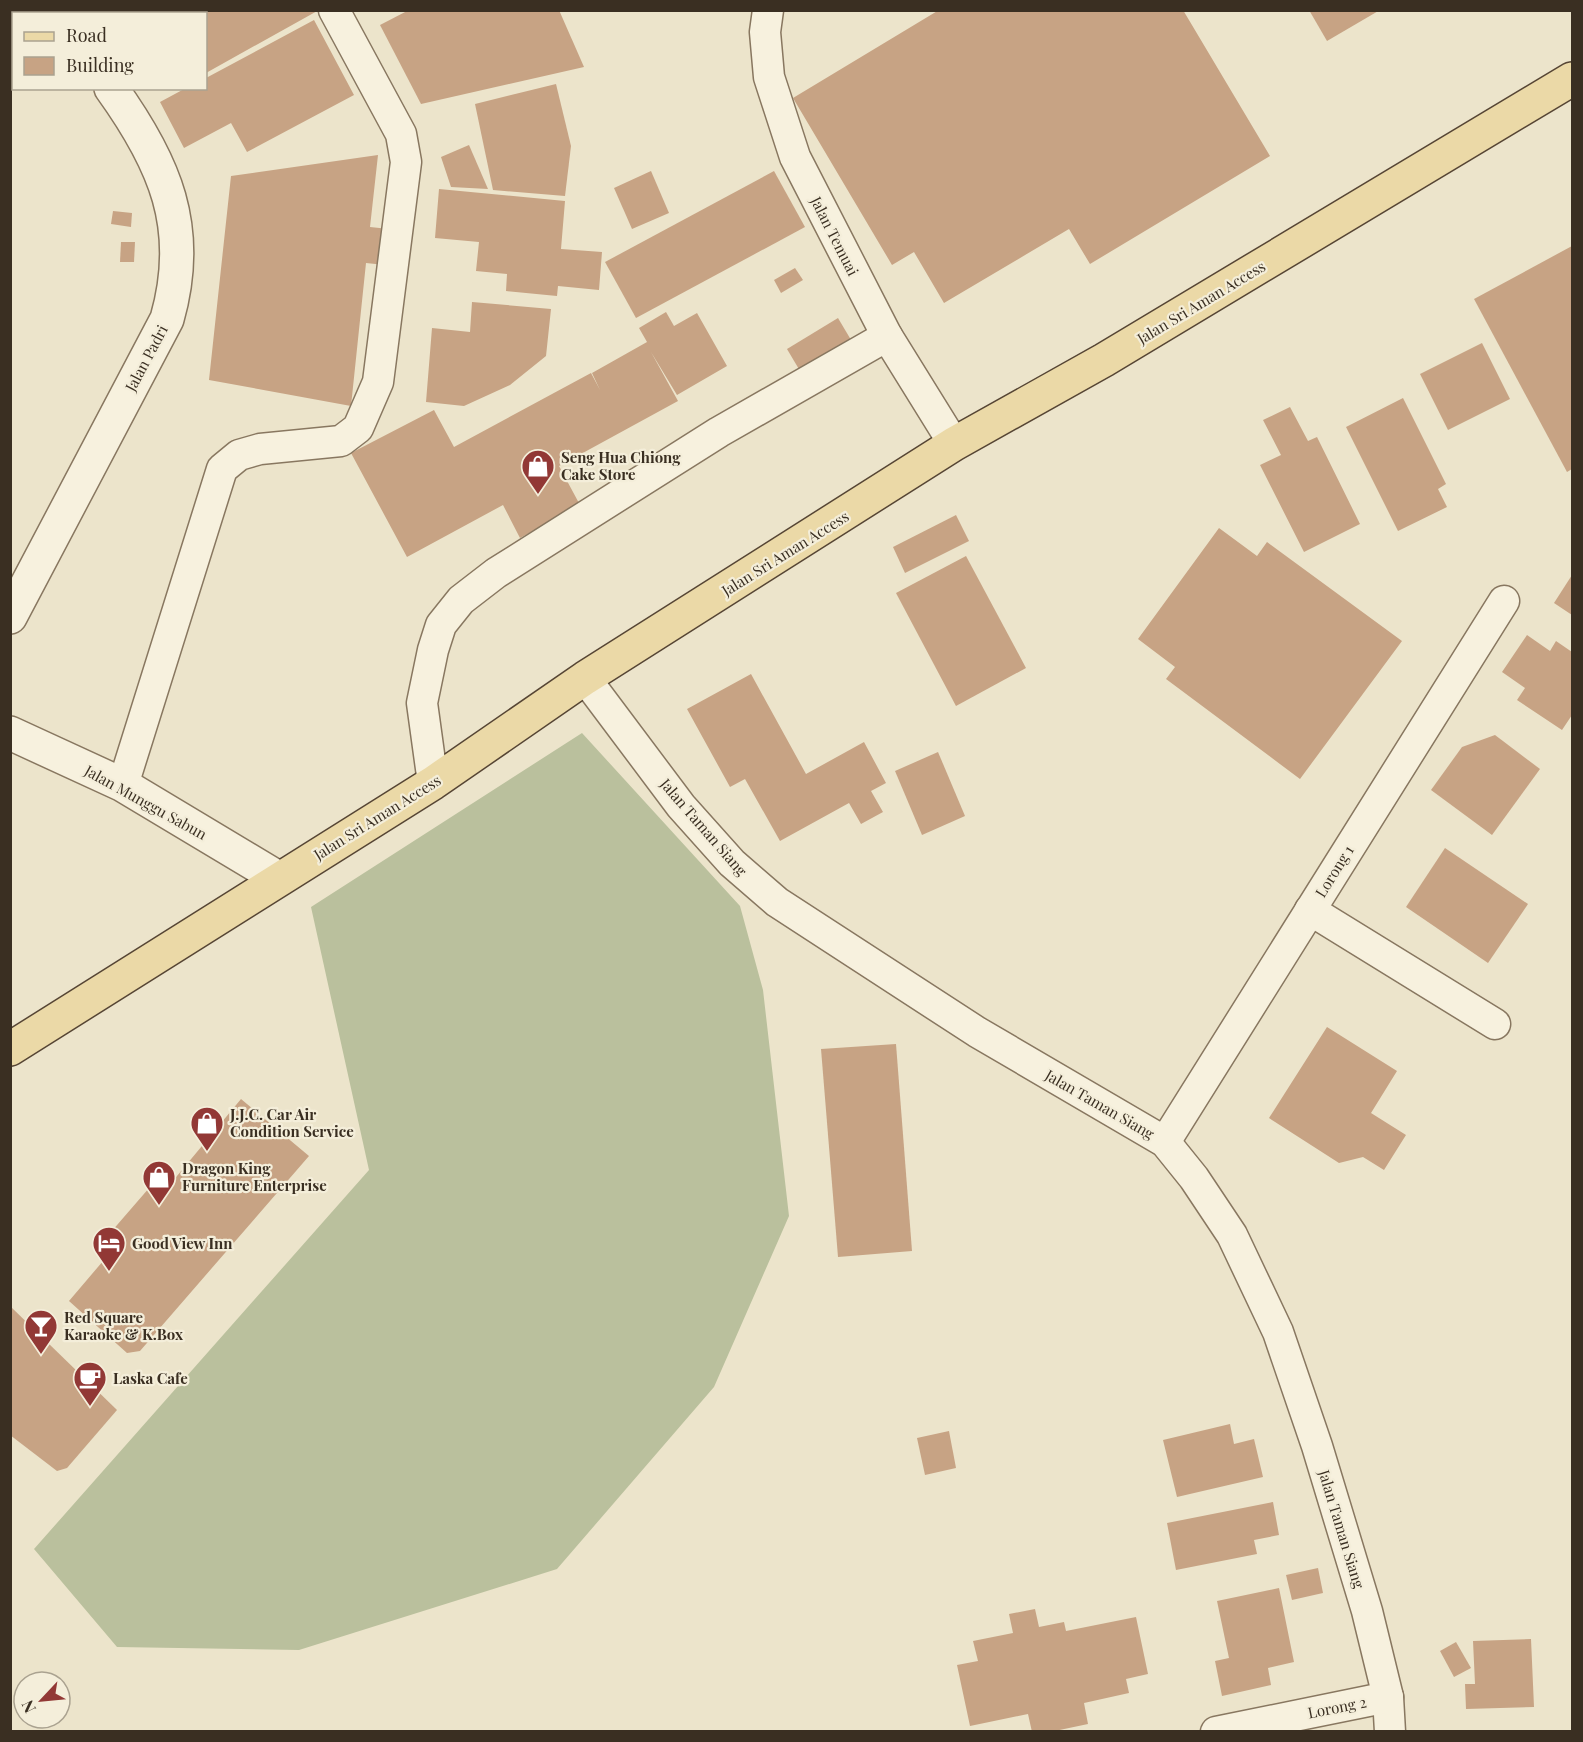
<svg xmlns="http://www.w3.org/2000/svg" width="1583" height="1742" viewBox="0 0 1583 1742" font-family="'Playfair Display',serif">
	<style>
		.cemetery { fill: #bac09d }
		.building { fill: #c7a384 }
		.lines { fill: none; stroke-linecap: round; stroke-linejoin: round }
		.minor-casing { stroke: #887760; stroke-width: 33 }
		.tertiary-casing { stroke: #887760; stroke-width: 36 }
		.primary-casing { stroke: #564534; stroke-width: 36 }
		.minor { stroke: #f7f1de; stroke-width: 30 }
		.tertiary { stroke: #f7f1de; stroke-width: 33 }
		.primary { stroke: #ebd9a7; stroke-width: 33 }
		.labels { text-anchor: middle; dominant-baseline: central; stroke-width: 4.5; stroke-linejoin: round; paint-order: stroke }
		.street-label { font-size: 15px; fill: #3a2f22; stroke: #f4eeda }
		.poi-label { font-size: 15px; font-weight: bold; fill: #3a2f22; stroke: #f4eeda; text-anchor: start }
	</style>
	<rect width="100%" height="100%" fill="#ece4cb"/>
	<path class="cemetery" d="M 582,733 L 740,906 L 763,990 L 789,1216 L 714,1387 L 557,1569 L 299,1650 L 117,1647 L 34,1549 L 369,1170 L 311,907 Z"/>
	<g class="building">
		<path d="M 126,10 L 319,10 L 206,73 L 206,14 L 128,14 Z"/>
		<path d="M 409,10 L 559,10 L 584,67 L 421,104 L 380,25 Z"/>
		<path d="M 939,10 L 1183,10 L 1270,156 L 1090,264 L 1069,229 L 944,303 L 914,252 L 892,265 L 793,98 Z"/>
		<path d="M 1309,10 L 1380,10 L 1327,41 Z"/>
		<path d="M 314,20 L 354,95 L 247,152 L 231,123 L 184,148 L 160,102 L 186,88 L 206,88 L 206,78 Z"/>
		<path d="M 556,84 L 571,146 L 565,196 L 493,190 L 475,104 Z"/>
		<path d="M 469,145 L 488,189 L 451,187 L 441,157 Z"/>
		<path d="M 378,155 L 370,227 L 389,229 L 385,265 L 366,263 L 351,406 L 209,380 L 231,176 Z"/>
		<path d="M 651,171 L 669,213 L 632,229 L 614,188 Z"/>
		<path d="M 774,171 L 805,227 L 636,318 L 605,262 Z"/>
		<path d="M 439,189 L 565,201 L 561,249 L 602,252 L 599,290 L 558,286 L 557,296 L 506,291 L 507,274 L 476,271 L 479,242 L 435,238 Z"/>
		<path d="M 113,211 L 132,213 L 131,227 L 111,224 Z"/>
		<path d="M 121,242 L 135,242 L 134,262 L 120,262 Z"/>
		<path d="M 1572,246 L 1572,469 L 1567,472 L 1474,299 Z"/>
		<path d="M 795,268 L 803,280 L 781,293 L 774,280 Z"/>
		<path d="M 472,302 L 551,309 L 546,356 L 510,385 L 464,406 L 426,402 L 432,328 L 470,332 Z"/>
		<path d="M 666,312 L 674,326 L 697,313 L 727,366 L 677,395 L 651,352 L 678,401 L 559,466 L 580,505 L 520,538 L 503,505 L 407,557 L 351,453 L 434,410 L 454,447 L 591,373 L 600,390 L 592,373 L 647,342 L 639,328 Z"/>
		<path d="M 838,318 L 854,345 L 803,376 L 787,349 Z"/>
		<path d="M 1482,343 L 1510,399 L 1448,430 L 1420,374 Z"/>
		<path d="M 1403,398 L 1446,484 L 1438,489 L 1447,507 L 1398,531 L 1346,427 Z"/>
		<path d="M 1290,407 L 1308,441 L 1317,437 L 1360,524 L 1304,552 L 1260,465 L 1281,455 L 1263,420 Z"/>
		<path d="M 956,515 L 969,541 L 905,573 L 893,547 Z"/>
		<path d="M 1219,528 L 1257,556 L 1267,542 L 1402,641 L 1300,779 L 1166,679 L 1175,667 L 1138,639 Z"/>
		<path d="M 966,556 L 1026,668 L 956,706 L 896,593 Z"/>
		<path d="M 1572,575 L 1572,615 L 1554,603 Z"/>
		<path d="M 1527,635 L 1550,651 L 1556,641 L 1572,652 L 1572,715 L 1562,730 L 1517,700 L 1525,688 L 1502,672 Z"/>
		<path d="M 751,674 L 806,774 L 864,742 L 886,783 L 871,791 L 883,812 L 861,824 L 849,803 L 780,841 L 745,779 L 730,787 L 687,709 Z"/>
		<path d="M 1495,735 L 1540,769 L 1492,835 L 1431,790 L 1462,747 Z"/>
		<path d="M 938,752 L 965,816 L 922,835 L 895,771 Z"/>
		<path d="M 1445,848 L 1528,904 L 1488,963 L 1406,907 Z"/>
		<path d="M 1327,1027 L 1397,1071 L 1371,1113 L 1406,1135 L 1384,1170 L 1363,1157 L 1339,1163 L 1269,1118 Z"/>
		<path d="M 896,1044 L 912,1251 L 838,1257 L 821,1049 Z"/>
		<path d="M 241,1099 L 309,1156 L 140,1351 L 127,1353 L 69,1301 L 109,1254 L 98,1247 L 156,1180 L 167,1188 Z"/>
		<path d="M 10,1306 L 117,1410 L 67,1468 L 57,1471 L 10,1435 Z"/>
		<path d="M 1230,1424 L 1234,1444 L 1254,1439 L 1263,1477 L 1177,1497 L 1163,1440 Z"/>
		<path d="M 949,1431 L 956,1468 L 925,1475 L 917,1438 Z"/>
		<path d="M 1273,1502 L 1279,1535 L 1254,1540 L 1257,1554 L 1176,1570 L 1167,1523 Z"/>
		<path d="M 1318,1568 L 1323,1593 L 1292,1600 L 1286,1575 Z"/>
		<path d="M 1279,1588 L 1294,1662 L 1268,1668 L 1271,1685 L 1222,1696 L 1215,1661 L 1229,1658 L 1217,1601 Z"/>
		<path d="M 1035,1609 L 1039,1627 L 1064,1622 L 1066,1631 L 1136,1617 L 1148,1674 L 1126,1679 L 1129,1693 L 1084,1703 L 1088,1724 L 1050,1732 L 1032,1732 L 1028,1714 L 970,1726 L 957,1665 L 978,1661 L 973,1641 L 1013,1633 L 1009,1614 Z"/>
		<path d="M 1531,1639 L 1534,1707 L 1466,1709 L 1465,1684 L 1475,1684 L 1473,1641 Z"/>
		<path d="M 1456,1642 L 1471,1668 L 1454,1677 L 1440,1651 Z"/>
	</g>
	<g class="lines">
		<defs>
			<g id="minor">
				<path d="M 768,10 L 765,32 L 769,77 L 795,157 L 887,336 L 954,444"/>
				<path d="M 585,678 L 681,806 L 732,863 L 777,902 L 977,1032 L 1165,1142 L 1194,1178 L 1232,1235 L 1278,1332 L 1317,1446 L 1367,1611 L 1388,1697 L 1390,1732"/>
				<path d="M 433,783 L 422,703 L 433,650 L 441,625 L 461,600 L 496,573 L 719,432 L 887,336"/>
				<path d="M 123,785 L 222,469 L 239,455 L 260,449 L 341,441 L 358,428 L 378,382 L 406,162 L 401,134 L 334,10"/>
				<path d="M 1310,910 L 1495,1024"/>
				<path d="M 1165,1142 L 1504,601"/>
				<path d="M 1216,1732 L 1388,1697"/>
			</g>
			<g id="tertiary">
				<path d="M 29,10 L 32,14"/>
				<path d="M 10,617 L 167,319 C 193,228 165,163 111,88"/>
				<path d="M 10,733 L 123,785 L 278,878"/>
			</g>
			<path id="primary" d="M 10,1049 L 433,783 L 585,678 L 954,444 L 1104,360 L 1572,79"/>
		</defs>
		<use href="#minor" class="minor-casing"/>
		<use href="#tertiary" class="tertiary-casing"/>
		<use href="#primary" class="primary-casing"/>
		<use href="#minor" class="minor"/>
		<use href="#tertiary" class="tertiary"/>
		<use href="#primary" class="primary"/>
	</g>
	<defs>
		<symbol id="shop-pin" viewBox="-11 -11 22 30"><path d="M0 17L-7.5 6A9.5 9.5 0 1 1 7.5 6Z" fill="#923835" stroke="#f4eeda"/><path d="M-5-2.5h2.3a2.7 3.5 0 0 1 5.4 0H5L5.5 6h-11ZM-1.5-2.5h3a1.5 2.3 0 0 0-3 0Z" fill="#fff"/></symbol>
		<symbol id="hotel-pin" viewBox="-11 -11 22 30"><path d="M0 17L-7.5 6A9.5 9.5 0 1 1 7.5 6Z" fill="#923835" stroke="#f4eeda"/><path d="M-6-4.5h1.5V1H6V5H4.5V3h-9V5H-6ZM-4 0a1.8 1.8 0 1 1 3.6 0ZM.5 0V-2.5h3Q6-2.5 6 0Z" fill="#fff"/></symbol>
		<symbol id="bar-pin" viewBox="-11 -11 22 30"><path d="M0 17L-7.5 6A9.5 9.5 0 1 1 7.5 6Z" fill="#923835" stroke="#f4eeda"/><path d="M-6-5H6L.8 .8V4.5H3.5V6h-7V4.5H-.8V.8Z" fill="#fff"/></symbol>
		<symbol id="cafe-pin" viewBox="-11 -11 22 30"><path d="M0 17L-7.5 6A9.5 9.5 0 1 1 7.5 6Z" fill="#923835" stroke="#f4eeda"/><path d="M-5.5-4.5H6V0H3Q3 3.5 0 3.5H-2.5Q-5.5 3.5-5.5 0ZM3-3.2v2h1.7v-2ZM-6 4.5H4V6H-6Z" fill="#fff"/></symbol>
	</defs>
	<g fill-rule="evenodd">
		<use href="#shop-pin" x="519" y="447" width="38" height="52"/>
		<use href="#shop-pin" x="188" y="1104" width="38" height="52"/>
		<use href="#shop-pin" x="140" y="1158" width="38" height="52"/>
		<use href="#hotel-pin" x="90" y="1224" width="38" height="52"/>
		<use href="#bar-pin" x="22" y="1307" width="38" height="52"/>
		<use href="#cafe-pin" x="71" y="1359" width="38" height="52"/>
	</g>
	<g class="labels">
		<g class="street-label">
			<text transform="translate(835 236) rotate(63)">Jalan Temuai</text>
			<text transform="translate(1201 302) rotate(-31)">Jalan Sri Aman Access</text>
			<text transform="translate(146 358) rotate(-62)">Jalan Padri</text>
			<text transform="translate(785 553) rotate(-32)">Jalan Sri Aman Access</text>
			<text transform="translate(146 802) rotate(29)">Jalan Munggu Sabun</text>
			<text transform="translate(377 817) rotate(-32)">Jalan Sri Aman Access</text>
			<text transform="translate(704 827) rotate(49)">Jalan Taman Siang</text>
			<text transform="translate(1334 871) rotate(-58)">Lorong 1</text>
			<text transform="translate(1100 1104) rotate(30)">Jalan Taman Siang</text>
			<text transform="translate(1342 1529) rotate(73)">Jalan Taman Siang</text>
			<text transform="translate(1337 1707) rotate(-11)">Lorong 2</text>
		</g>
		<g class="poi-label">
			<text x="561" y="457">Seng Hua Chiong<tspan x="561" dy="17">Cake Store</tspan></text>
			<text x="230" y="1114">J.J.C. Car Air<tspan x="230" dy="17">Condition Service</tspan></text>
			<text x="182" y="1168">Dragon King<tspan x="182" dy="17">Furniture Enterprise</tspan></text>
			<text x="132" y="1243">Good View Inn</text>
			<text x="64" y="1317">Red Square<tspan x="64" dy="17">Karaoke &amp; K.Box</tspan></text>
			<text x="113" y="1378">Laska Cafe</text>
		</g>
	</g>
	<rect width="1583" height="1742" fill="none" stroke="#3a2f22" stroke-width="24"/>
	<rect x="12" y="12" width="195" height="78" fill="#f4eeda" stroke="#aaa290" stroke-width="1.5"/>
	<rect x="24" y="32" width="30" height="9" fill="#ebd9a7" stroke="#aaa290" stroke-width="1.5"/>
	<text x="66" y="42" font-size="18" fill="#3a2f22">Road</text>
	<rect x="24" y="57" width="30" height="18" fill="#c7a384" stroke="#aaa290" stroke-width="1.5"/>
	<text x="66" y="72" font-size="18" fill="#3a2f22">Building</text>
	<g transform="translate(42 1700) rotate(244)"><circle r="28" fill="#f4eeda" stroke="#aaa290" stroke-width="1.5"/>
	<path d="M0-4.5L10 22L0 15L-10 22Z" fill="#923835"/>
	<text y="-9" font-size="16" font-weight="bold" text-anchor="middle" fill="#3a2f22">N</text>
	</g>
</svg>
